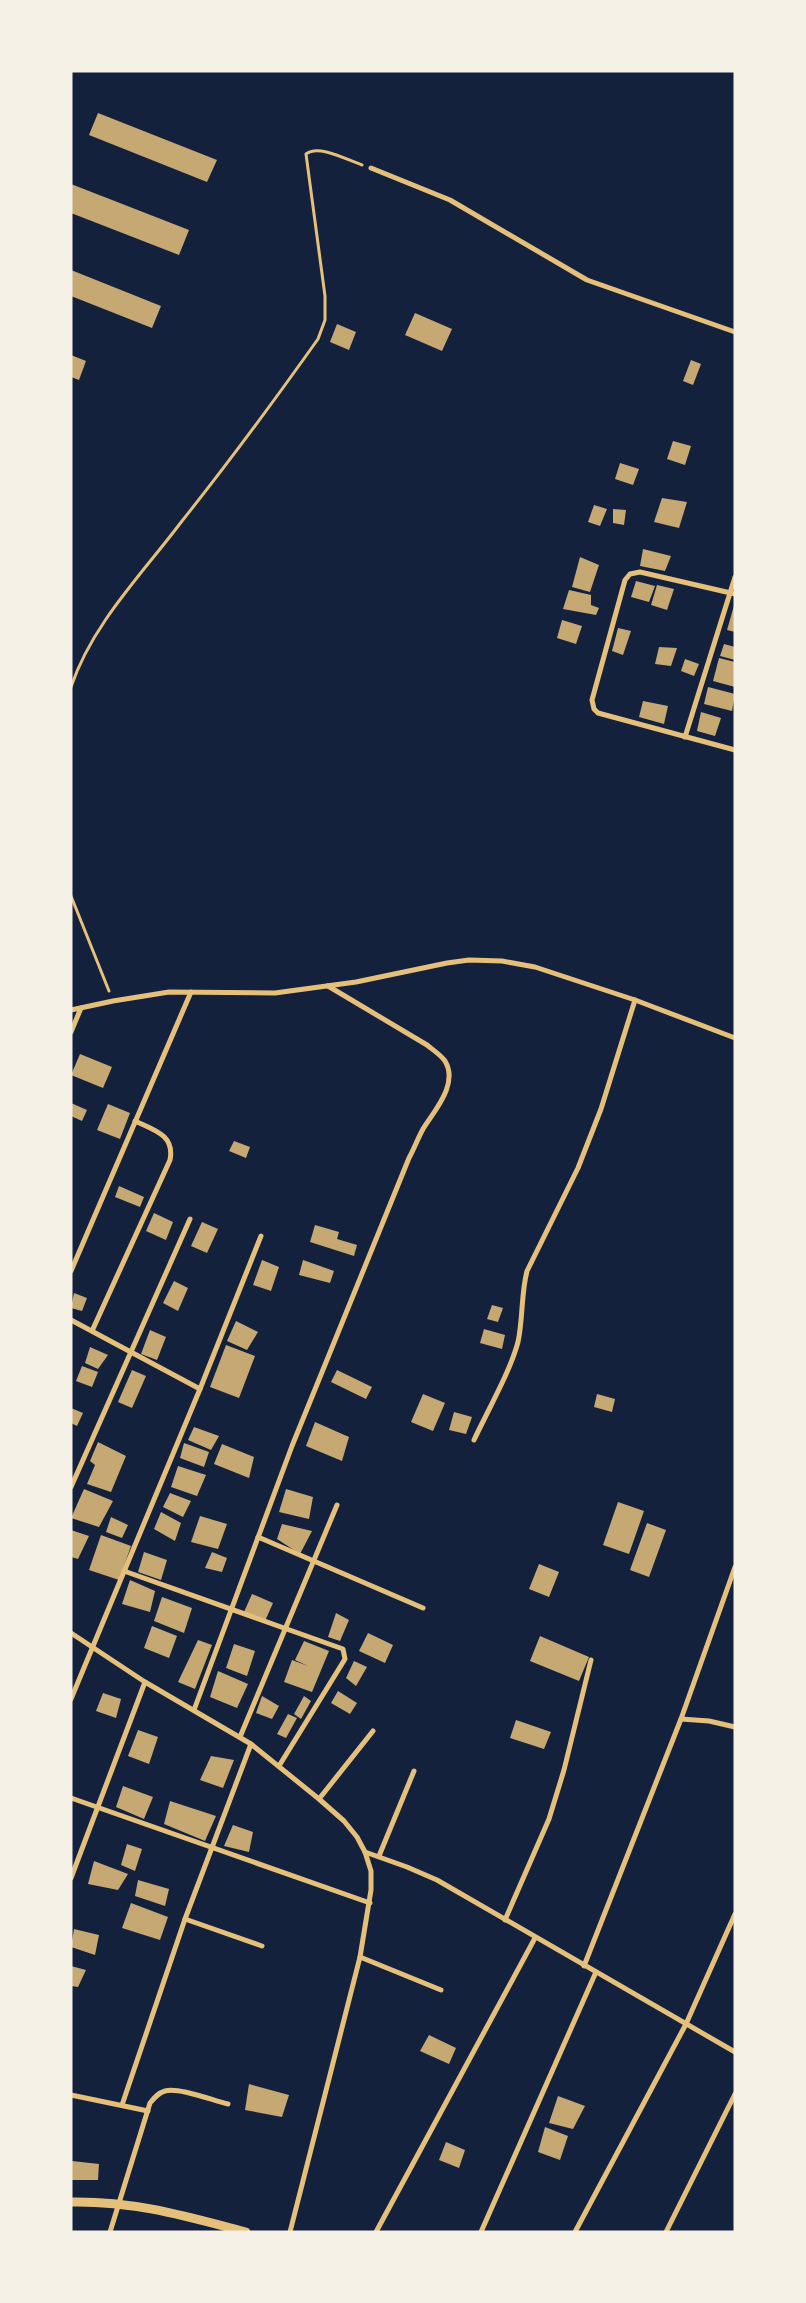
<svg xmlns="http://www.w3.org/2000/svg" width="806" height="2303" viewBox="0 0 806 2303" font-family="Karla,sans-serif">
	<style>
		.building { fill: #c6a872 }
		.lines { fill: none; stroke-linecap: round; stroke-linejoin: round }
		.path { stroke: #e5c07b; stroke-width: 3 }
		.minor { stroke: #e5c07b; stroke-width: 5 }
		.tertiary { stroke: #e5c07b; stroke-width: 9 }
	</style>
	<rect width="100%" height="100%" fill="#14213d"/>
	<g class="building">
		<path d="M 98,113 L 217,160 L 207,182 L 89,135 Z"/>
		<path d="M 71,184 L 189,230 L 179,255 L 71,213 Z"/>
		<path d="M 71,270 L 161,306 L 152,328 L 71,296 Z"/>
		<path d="M 415,313 L 452,329 L 442,351 L 405,335 Z"/>
		<path d="M 337,324 L 356,332 L 349,350 L 330,342 Z"/>
		<path d="M 71,355 L 86,361 L 79,380 L 71,377 Z"/>
		<path d="M 691,360 L 701,364 L 693,385 L 683,381 Z"/>
		<path d="M 673,441 L 691,446 L 685,465 L 667,459 Z"/>
		<path d="M 620,463 L 639,469 L 633,485 L 615,479 Z"/>
		<path d="M 662,498 L 687,502 L 679,528 L 654,522 Z"/>
		<path d="M 594,505 L 607,509 L 600,526 L 588,522 Z"/>
		<path d="M 613,509 L 626,510 L 624,525 L 613,523 Z"/>
		<path d="M 643,549 L 671,556 L 665,571 L 640,566 Z"/>
		<path d="M 580,557 L 599,565 L 590,592 L 572,587 Z"/>
		<path d="M 636,581 L 655,586 L 649,602 L 631,597 Z"/>
		<path d="M 657,585 L 674,589 L 667,610 L 651,605 Z"/>
		<path d="M 569,590 L 591,595 L 591,605 L 599,608 L 596,615 L 563,609 Z"/>
		<path d="M 735,602 L 735,632 L 727,630 Z"/>
		<path d="M 562,620 L 582,626 L 576,644 L 557,638 Z"/>
		<path d="M 618,628 L 631,631 L 623,655 L 612,651 Z"/>
		<path d="M 724,644 L 735,647 L 735,660 L 720,656 Z"/>
		<path d="M 659,647 L 677,648 L 671,666 L 655,664 Z"/>
		<path d="M 719,658 L 735,662 L 735,687 L 713,681 Z"/>
		<path d="M 685,659 L 699,664 L 694,676 L 681,671 Z"/>
		<path d="M 708,687 L 735,694 L 732,711 L 704,704 Z"/>
		<path d="M 643,701 L 668,706 L 664,724 L 639,717 Z"/>
		<path d="M 701,712 L 721,718 L 715,736 L 697,731 Z"/>
		<path d="M 80,1054 L 112,1067 L 103,1088 L 71,1075 Z"/>
		<path d="M 71,1103 L 87,1110 L 82,1121 L 71,1116 Z"/>
		<path d="M 108,1104 L 130,1113 L 120,1139 L 97,1130 Z"/>
		<path d="M 234,1141 L 250,1147 L 246,1158 L 229,1151 Z"/>
		<path d="M 119,1186 L 144,1197 L 140,1207 L 115,1197 Z"/>
		<path d="M 154,1213 L 173,1222 L 166,1240 L 146,1231 Z"/>
		<path d="M 202,1222 L 218,1229 L 207,1253 L 191,1246 Z"/>
		<path d="M 315,1225 L 339,1232 L 337,1239 L 357,1245 L 354,1256 L 310,1242 Z"/>
		<path d="M 262,1260 L 279,1267 L 271,1291 L 253,1285 Z"/>
		<path d="M 303,1260 L 334,1271 L 330,1283 L 299,1275 Z"/>
		<path d="M 174,1281 L 188,1288 L 178,1311 L 163,1303 Z"/>
		<path d="M 74,1293 L 87,1298 L 82,1311 L 71,1308 Z"/>
		<path d="M 492,1305 L 503,1308 L 498,1322 L 487,1319 Z"/>
		<path d="M 236,1321 L 258,1332 L 247,1350 L 227,1341 Z"/>
		<path d="M 484,1329 L 505,1335 L 502,1349 L 480,1343 Z"/>
		<path d="M 150,1330 L 166,1337 L 157,1360 L 141,1354 Z"/>
		<path d="M 226,1345 L 255,1356 L 239,1398 L 210,1387 Z"/>
		<path d="M 90,1347 L 108,1355 L 98,1369 L 85,1363 Z"/>
		<path d="M 82,1366 L 98,1372 L 92,1387 L 76,1381 Z"/>
		<path d="M 132,1370 L 146,1376 L 132,1408 L 118,1402 Z"/>
		<path d="M 337,1370 L 372,1387 L 366,1399 L 331,1382 Z"/>
		<path d="M 423,1394 L 445,1403 L 433,1431 L 411,1422 Z"/>
		<path d="M 597,1394 L 615,1399 L 612,1412 L 594,1407 Z"/>
		<path d="M 71,1408 L 83,1413 L 77,1426 L 71,1423 Z"/>
		<path d="M 454,1412 L 472,1417 L 466,1434 L 449,1430 Z"/>
		<path d="M 315,1422 L 349,1437 L 342,1461 L 306,1446 Z"/>
		<path d="M 194,1427 L 219,1436 L 211,1450 L 188,1440 Z"/>
		<path d="M 98,1442 L 126,1456 L 111,1492 L 87,1484 L 95,1465 L 90,1461 Z"/>
		<path d="M 184,1443 L 209,1452 L 204,1467 L 180,1458 Z"/>
		<path d="M 222,1444 L 254,1457 L 249,1478 L 214,1464 Z"/>
		<path d="M 178,1466 L 206,1475 L 197,1496 L 171,1487 Z"/>
		<path d="M 84,1489 L 113,1501 L 99,1527 L 71,1518 Z"/>
		<path d="M 286,1489 L 313,1497 L 309,1519 L 279,1512 Z"/>
		<path d="M 170,1493 L 191,1501 L 183,1517 L 163,1507 Z"/>
		<path d="M 618,1502 L 644,1511 L 629,1554 L 603,1545 Z"/>
		<path d="M 161,1512 L 181,1523 L 175,1541 L 154,1529 Z"/>
		<path d="M 200,1516 L 227,1524 L 218,1549 L 191,1542 Z"/>
		<path d="M 111,1517 L 128,1525 L 122,1538 L 106,1532 Z"/>
		<path d="M 647,1523 L 666,1530 L 649,1577 L 630,1570 Z"/>
		<path d="M 282,1524 L 312,1531 L 300,1554 L 277,1539 Z"/>
		<path d="M 71,1530 L 89,1536 L 78,1559 L 71,1557 Z"/>
		<path d="M 101,1535 L 131,1546 L 119,1580 L 89,1570 Z"/>
		<path d="M 144,1552 L 167,1560 L 161,1580 L 138,1572 Z"/>
		<path d="M 212,1552 L 227,1558 L 222,1572 L 205,1568 Z"/>
		<path d="M 539,1564 L 559,1572 L 549,1597 L 529,1589 Z"/>
		<path d="M 130,1580 L 155,1591 L 150,1612 L 122,1604 Z"/>
		<path d="M 252,1594 L 273,1603 L 265,1621 L 244,1612 Z"/>
		<path d="M 162,1597 L 192,1608 L 184,1633 L 154,1621 Z"/>
		<path d="M 336,1613 L 349,1620 L 340,1641 L 328,1637 Z"/>
		<path d="M 152,1626 L 177,1636 L 169,1658 L 144,1648 Z"/>
		<path d="M 368,1633 L 393,1645 L 385,1663 L 359,1651 Z"/>
		<path d="M 540,1636 L 589,1657 L 579,1681 L 530,1661 Z"/>
		<path d="M 198,1640 L 212,1645 L 195,1689 L 178,1682 Z"/>
		<path d="M 304,1641 L 329,1651 L 312,1692 L 284,1682 L 292,1660 L 308,1666 L 295,1660 Z"/>
		<path d="M 234,1644 L 255,1651 L 247,1676 L 226,1668 Z"/>
		<path d="M 354,1661 L 367,1667 L 356,1686 L 346,1678 Z"/>
		<path d="M 218,1671 L 248,1684 L 237,1708 L 210,1697 Z"/>
		<path d="M 338,1691 L 357,1703 L 350,1714 L 331,1703 Z"/>
		<path d="M 103,1693 L 121,1699 L 116,1718 L 96,1711 Z"/>
		<path d="M 262,1696 L 279,1706 L 272,1719 L 256,1713 Z"/>
		<path d="M 304,1696 L 311,1701 L 301,1719 L 294,1714 Z"/>
		<path d="M 288,1714 L 297,1718 L 286,1738 L 277,1734 Z"/>
		<path d="M 516,1720 L 551,1732 L 544,1749 L 510,1738 Z"/>
		<path d="M 138,1730 L 158,1737 L 149,1764 L 128,1756 Z"/>
		<path d="M 211,1756 L 234,1760 L 223,1788 L 200,1780 Z"/>
		<path d="M 123,1786 L 153,1797 L 144,1819 L 116,1807 Z"/>
		<path d="M 170,1801 L 216,1816 L 205,1841 L 164,1824 Z"/>
		<path d="M 233,1825 L 253,1832 L 249,1852 L 224,1846 Z"/>
		<path d="M 127,1844 L 142,1849 L 135,1871 L 121,1865 Z"/>
		<path d="M 94,1861 L 128,1874 L 118,1890 L 88,1884 Z"/>
		<path d="M 138,1880 L 169,1889 L 165,1906 L 135,1896 Z"/>
		<path d="M 131,1903 L 168,1917 L 160,1940 L 122,1928 Z"/>
		<path d="M 74,1929 L 99,1935 L 95,1955 L 71,1947 Z"/>
		<path d="M 71,1966 L 86,1970 L 78,1987 L 71,1986 Z"/>
		<path d="M 429,2035 L 456,2048 L 449,2064 L 420,2051 Z"/>
		<path d="M 249,2084 L 289,2095 L 282,2117 L 245,2110 Z"/>
		<path d="M 558,2096 L 585,2106 L 573,2129 L 549,2123 Z"/>
		<path d="M 545,2127 L 568,2136 L 560,2160 L 538,2152 Z"/>
		<path d="M 446,2142 L 465,2150 L 459,2168 L 439,2160 Z"/>
		<path d="M 72,2161 L 99,2164 L 98,2180 L 71,2180 Z"/>
	</g>
	<g class="lines">
		<g class="path">
			<path d="M 71,687 C 92,624 143,573 182,521 C 229,462 274,401 318,339 L 325,320 L 325,296 L 306,154 C 319,144 347,160 362,165"/>
			<path d="M 71,896 L 109,991"/>
		</g>
		<g class="minor">
			<path d="M 371,168 L 450,200 L 587,280 L 735,332"/>
			<path d="M 735,594 L 640,572 L 630,574 L 625,580 L 592,700 L 594,709 L 598,713 L 735,750"/>
			<path d="M 685,737 L 735,577"/>
			<path d="M 71,1010 L 113,1001 L 169,992 L 275,993 L 356,982 L 447,963 L 469,960 L 502,961 L 535,967 L 635,1000 L 735,1038"/>
			<path d="M 71,1032 L 81,1008"/>
			<path d="M 71,1271 L 191,992"/>
			<path d="M 71,1320 L 200,1389"/>
			<path d="M 92,1331 L 170,1160 C 175,1135 154,1130 135,1121"/>
			<path d="M 474,1440 C 487,1412 510,1372 518,1342 C 523,1319 521,1294 527,1271 L 578,1168 L 601,1109 L 635,1000"/>
			<path d="M 71,1487 L 190,1219"/>
			<path d="M 258,1537 L 423,1608"/>
			<path d="M 124,1571 L 343,1649 L 345,1659 L 279,1766"/>
			<path d="M 71,1633 L 145,1682 L 251,1744 L 319,1799 L 344,1821 L 357,1837 L 365,1852 L 371,1871 L 371,1890 L 360,1957 L 290,2232"/>
			<path d="M 71,1699 L 200,1389 L 261,1236"/>
			<path d="M 194,1710 L 292,1446 L 409,1158 C 414,1149 418,1138 423,1129 C 434,1111 459,1084 445,1061 C 441,1055 433,1050 427,1045 L 328,986"/>
			<path d="M 681,1719 L 709,1721 L 735,1727"/>
			<path d="M 240,1737 L 337,1505"/>
			<path d="M 71,1798 L 370,1903"/>
			<path d="M 319,1799 L 373,1731"/>
			<path d="M 365,1852 L 407,1867 L 437,1880 L 735,2052"/>
			<path d="M 379,1856 L 414,1771"/>
			<path d="M 71,1878 L 145,1682"/>
			<path d="M 185,1919 L 262,1946"/>
			<path d="M 505,1920 L 549,1819 L 564,1770 L 591,1660"/>
			<path d="M 360,1957 L 441,1990"/>
			<path d="M 584,1966 L 681,1719 L 735,1567"/>
			<path d="M 71,2095 L 148,2111"/>
			<path d="M 122,2105 L 185,1919 L 251,1744"/>
			<path d="M 110,2232 L 150,2103 C 154,2098 158,2093 165,2091 C 179,2087 214,2101 228,2104"/>
			<path d="M 376,2232 L 535,1938"/>
			<path d="M 481,2232 L 596,1972"/>
			<path d="M 575,2232 L 686,2024 L 735,1914"/>
			<path d="M 666,2232 L 735,2094"/>
		</g>
		<path class="tertiary" d="M 71,2202 C 135,2201 185,2216 246,2232"/>
	</g>
	<rect width="806" height="2303" fill="none" stroke="#f6f1e7" stroke-width="145"/>
</svg>
